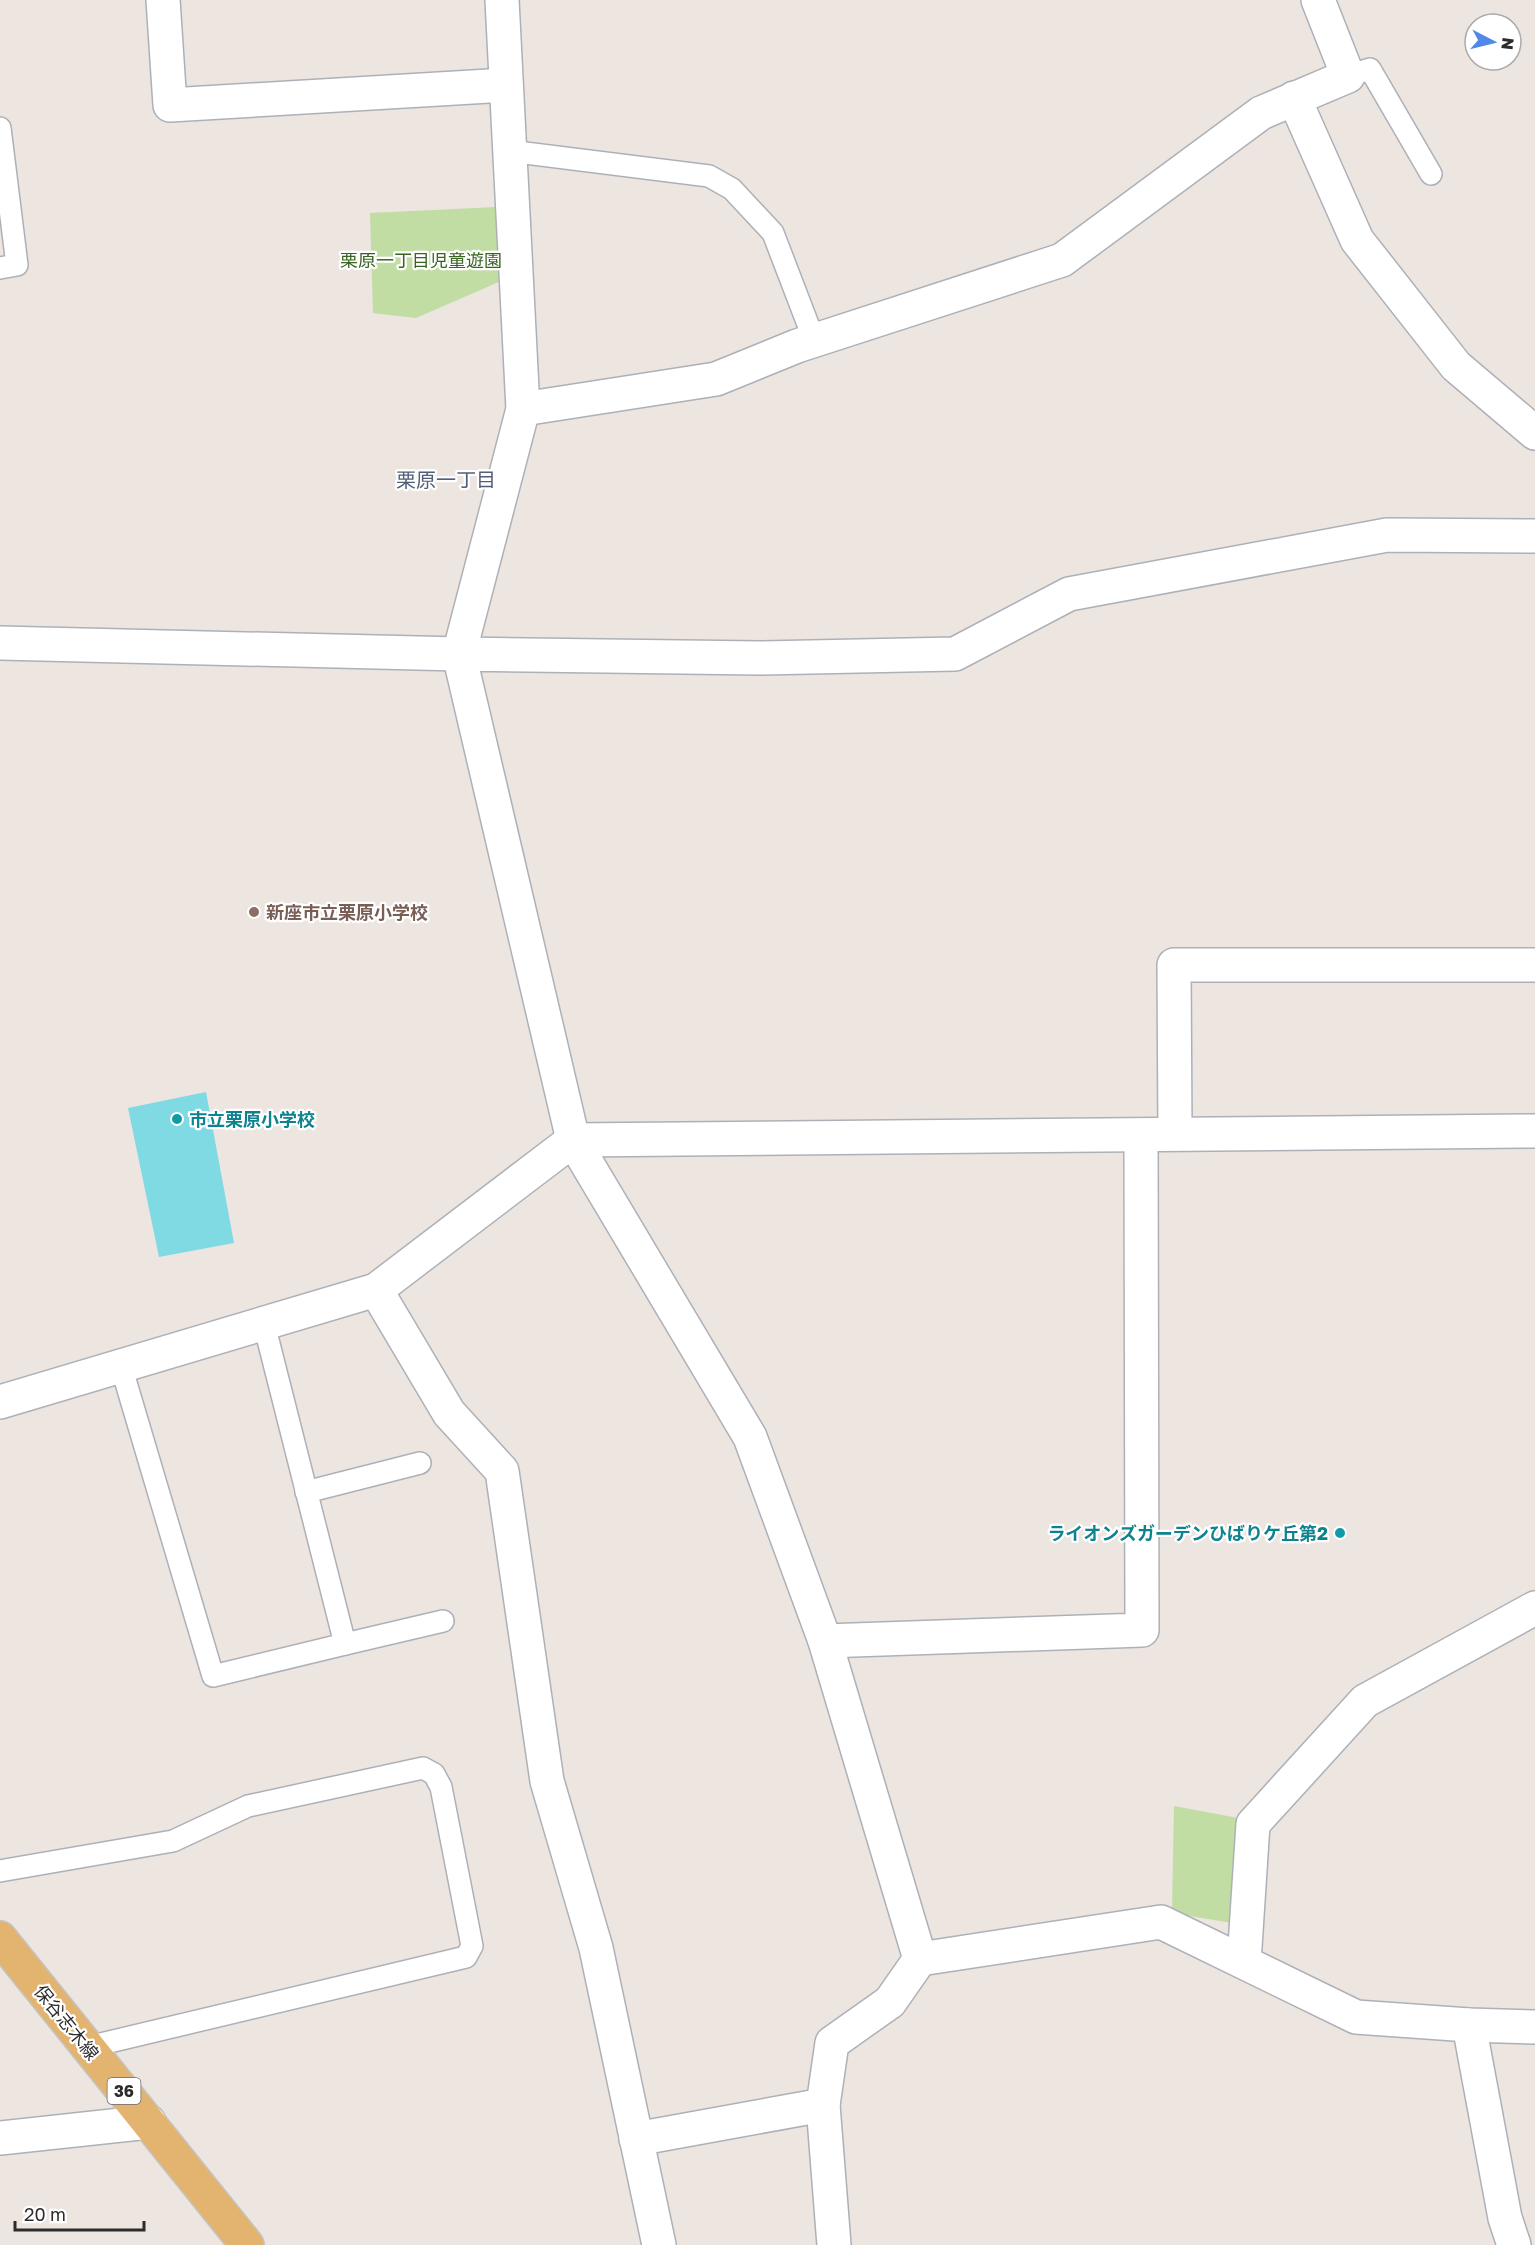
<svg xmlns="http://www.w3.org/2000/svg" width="1535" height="2245" viewBox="0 0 1535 2245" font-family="'Golos Text','Noto Sans JP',sans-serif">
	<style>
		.green { fill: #c1dda3 }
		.water { fill: #7fdae3 }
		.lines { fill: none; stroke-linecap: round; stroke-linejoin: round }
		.lane-casing { stroke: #adb1b7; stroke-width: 24 }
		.street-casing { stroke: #adb1b7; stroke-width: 36 }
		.primary-casing { stroke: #c4c4c4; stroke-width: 36 }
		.lane { stroke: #fff; stroke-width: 21 }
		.street { stroke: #fff; stroke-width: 33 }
		.primary { stroke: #e3b46f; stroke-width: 33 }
		.education-dot { fill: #8d6e63; stroke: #fff; stroke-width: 2 }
		.culture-dot { fill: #0f9aa8; stroke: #fff; stroke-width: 2 }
		.labels { text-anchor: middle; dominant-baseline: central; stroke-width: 4.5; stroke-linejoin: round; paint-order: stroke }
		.shield { fill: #fff; stroke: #6b6b6b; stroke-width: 1.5 }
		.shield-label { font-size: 16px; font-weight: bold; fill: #2c2c2c }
		.park-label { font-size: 18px; fill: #3b6322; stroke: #fff }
		.education-label { font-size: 18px; font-weight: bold; fill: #785e54; stroke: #fff; text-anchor: start }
		.culture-label { font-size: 18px; font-weight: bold; fill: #0d838f; stroke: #fff; text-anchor: start }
		.street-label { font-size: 18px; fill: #2c2c2c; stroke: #fff }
		.neighbourhood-label { font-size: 20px; fill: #515f79; stroke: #fff }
	</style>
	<rect width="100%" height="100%" fill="#ece5e0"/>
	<g class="green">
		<path d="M 496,207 L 501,281 L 416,318 L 373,313 L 370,213 Z"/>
		<path d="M 1174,1806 L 1238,1818 L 1232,1923 L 1172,1913 Z"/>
	</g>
	<path class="water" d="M 206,1092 L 234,1243 L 159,1257 L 128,1108 Z"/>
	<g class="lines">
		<defs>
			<g id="lane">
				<path d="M 1348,76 L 1370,69 L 1431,174"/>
				<path d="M 0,128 L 17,265 L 0,268"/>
				<path d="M 509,151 L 709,176 L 732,189 L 773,233 L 814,340"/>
				<path d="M 121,1366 L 213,1676 L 345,1644 L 264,1324"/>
				<path d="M 306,1492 L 420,1463"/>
				<path d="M 345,1644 L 443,1621"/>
				<path d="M 0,1871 L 173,1841 L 248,1806 L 423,1768 L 434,1774 L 441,1787 L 472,1946 L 466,1957 L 88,2047"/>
			</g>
			<g id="street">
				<path d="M 163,0 L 170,105 L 506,85"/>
				<path d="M 1294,98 L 1357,240 L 1456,366 L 1535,433"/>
				<path d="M 523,409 L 716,379 L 797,346 L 1062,260 L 1261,113 L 1348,76 L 1318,0"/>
				<path d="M 0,643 L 459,654 L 523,409 L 502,0"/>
				<path d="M 1175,1134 L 1174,965 L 1535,965"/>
				<path d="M 376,1290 L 449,1413 L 502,1471 L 547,1781 L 596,1948 L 659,2245"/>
				<path d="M 0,1402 L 376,1290 L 573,1140 L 1535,1131"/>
				<path d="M 825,1641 L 1142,1630 L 1141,1135"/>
				<path d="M 920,1959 L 1161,1922 L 1356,2017 L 1469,2025 L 1535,2027"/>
				<path d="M 1244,1962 L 1253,1824 L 1365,1701 L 1535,1608"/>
				<path d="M 1469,2025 L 1505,2218 L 1514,2245"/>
				<path d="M 823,2105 L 834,2245"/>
				<path d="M 0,2138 L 149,2122"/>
				<path d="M 636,2139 L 823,2105 L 832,2043 L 890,2002 L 920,1959 L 825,1641 L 750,1437 L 573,1140 L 459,654 L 759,658 L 955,654 L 1069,594 L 1387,535 L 1535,536"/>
			</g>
			<path id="primary" d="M 0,1938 L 247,2245"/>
		</defs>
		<use href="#lane" class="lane-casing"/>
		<use href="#street" class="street-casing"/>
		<use href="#primary" class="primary-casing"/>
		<use href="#lane" class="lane"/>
		<use href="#street" class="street"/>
		<use href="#primary" class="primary"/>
	</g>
	<circle class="education-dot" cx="254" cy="912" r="6"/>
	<g class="culture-dot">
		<circle cx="177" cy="1119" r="6"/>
		<circle cx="1340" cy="1533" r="6"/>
	</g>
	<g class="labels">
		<rect class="shield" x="107.5" y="2078" width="33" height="26" rx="4.5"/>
		<g class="shield-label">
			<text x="124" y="2091">36</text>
		</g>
		<g class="park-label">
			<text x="421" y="260">栗原一丁目児童遊園</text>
		</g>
		<g class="education-label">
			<text x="266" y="912">新座市立栗原小学校</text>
		</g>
		<g class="culture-label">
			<text x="189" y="1119">市立栗原小学校</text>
			<text x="1328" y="1533" text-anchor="end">ライオンズガーデンひばりケ丘第2</text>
		</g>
		<g class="street-label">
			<text transform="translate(67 2022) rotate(51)">保谷志木線</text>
		</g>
		<g class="neighbourhood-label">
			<text x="446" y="479">栗原一丁目</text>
		</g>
	</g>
	<g transform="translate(1493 42) rotate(97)"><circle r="28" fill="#ffffff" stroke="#ababab" stroke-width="1.5"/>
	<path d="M0-4.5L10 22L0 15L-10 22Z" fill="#5288e8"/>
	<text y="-9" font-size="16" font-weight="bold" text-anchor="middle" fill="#2c2c2c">N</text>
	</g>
	<path d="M15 2221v9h129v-9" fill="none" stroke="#2c2c2c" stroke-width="3"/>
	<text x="24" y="2221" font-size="18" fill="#2c2c2c" stroke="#ffffff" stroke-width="4.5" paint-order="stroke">20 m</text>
</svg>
